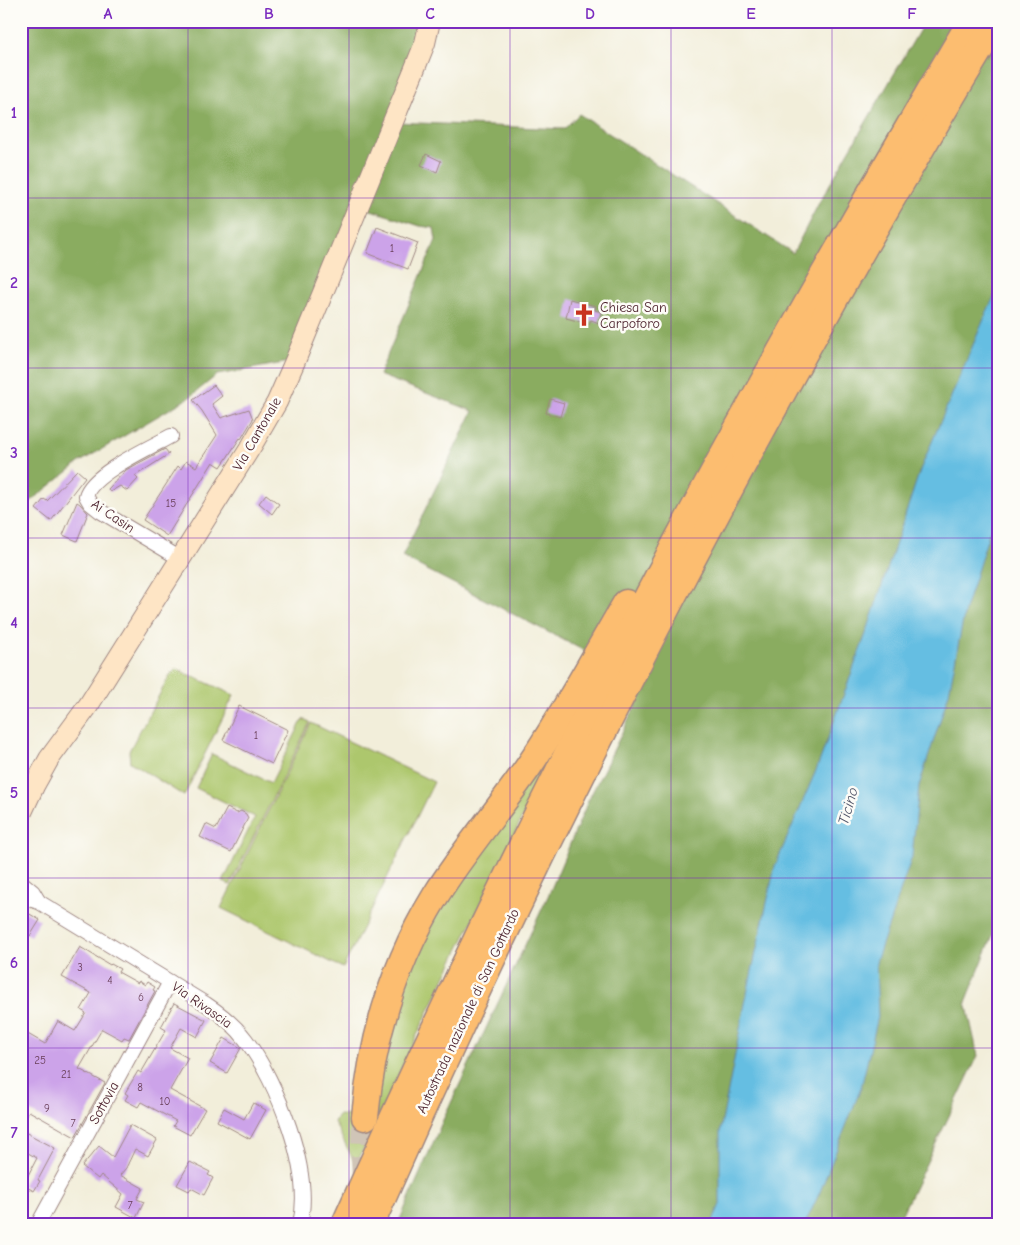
<svg xmlns="http://www.w3.org/2000/svg" width="1020" height="1245" viewBox="0 0 1020 1245" font-family="'Comic Neue',sans-serif">
	<style>
		.green { fill: #adc76d; stroke: #7c734c }
		.forest { fill: #8aac60; stroke: #6a6646 }
		.water { fill: #65bee2; stroke: #586e86 }
		.building { fill: #cca3e9 }
		.lines { fill: none; stroke-linecap: round; stroke-linejoin: round }
		.motorway-tunnel { stroke: #d0c5b7; stroke-width: 26; stroke-dasharray: 26 13; stroke-linecap: butt }
		.minor-casing { stroke: #9e8682; stroke-width: 16 }
		.secondary-casing { stroke: #9e8682; stroke-width: 22 }
		.motorway-casing { stroke: #9e8682; stroke-width: 29 }
		.minor { stroke: #fff; stroke-width: 14 }
		.secondary { stroke: #fee5c5; stroke-width: 20 }
		.motorway { stroke: #fcbd6f; stroke-width: 26 }
		.grid { fill: none; stroke: #7b2cbf; stroke-width: 1; stroke-opacity: 0.55 }
		.labels { text-anchor: middle; dominant-baseline: central; stroke-width: 5; stroke-linejoin: round; paint-order: stroke }
		.number-label { font-size: 11px; fill: #6a405a }
		.poi-label { font-size: 14px; fill: #4a1f2b; stroke: #fdfcf7; text-anchor: start }
		.street-label { font-size: 14px; fill: #4a1f2b; stroke: #fdfcf7 }
		.water-label { font-size: 15px; font-style: italic; fill: #53576b; stroke: #fdfcf7 }
		.neatline { fill: none; stroke: #7b2cbf; stroke-width: 2 }
		.grid-label { font-size: 16px; text-anchor: middle; font-weight: bold; fill: #7b2cbf }
	</style>
	<rect width="100%" height="100%" fill="#fdfcf7"/>
	<filter id="ink" filterUnits="userSpaceOnUse"><feTurbulence type="fractalNoise" baseFrequency=".02" numOctaves="2"/><feDisplacementMap in="SourceGraphic" scale="10" xChannelSelector="R" yChannelSelector="G"/><feConvolveMatrix kernelMatrix="1 2 1 2 8 2 1 2 1" color-interpolation-filters="sRGB"/></filter>
	<filter id="wash" filterUnits="userSpaceOnUse"><feTurbulence type="fractalNoise" baseFrequency=".0096" numOctaves="4" result="noise"/><feDisplacementMap in="SourceGraphic" scale="20" xChannelSelector="R" yChannelSelector="G"/><feGaussianBlur stdDeviation="1.12" result="paint"/><feColorMatrix in="noise" values="0 0 0 0 0 0 0 0 0 0 0 0 0 0 0 0 0 1.4 0 .05"/><feComposite in="paint" operator="in"/></filter>
	<g filter="url(#wash)">
		<rect width="100%" height="100%" fill="#f2eeda"/>
		<g class="green">
			<path d="M 176,669 L 234,695 L 184,796 L 130,762 L 129,751 L 170,675 Z"/>
			<path d="M 303,719 L 310,722 L 230,885 L 223,882 L 255,817 L 196,788 L 212,754 L 271,783 Z"/>
			<path d="M 311,723 L 434,782 L 343,968 L 221,908 Z"/>
			<path d="M 561,732 C 504,862 438,987 379,1116 L 376,1114 L 374,1078 L 414,945 Z"/>
			<path d="M 338,1115 L 378,1118 L 356,1165 L 334,1122 Z"/>
		</g>
		<path class="forest" d="M 21,21 L 430,21 L 394,122 L 564,129 L 579,114 L 793,253 L 820,201 L 925,21 L 999,21 L 999,920 L 966,1002 L 978,1056 L 897,1224 L 398,1224 L 443,1120 L 549,894 L 588,801 L 647,683 L 402,557 L 473,411 L 379,375 L 436,240 L 434,228 L 420,226 L 359,206 L 295,361 L 217,375 L 190,397 L 80,462 L 26,505 L 24,490 L 21,488 Z"/>
		<path class="water" d="M 999,287 L 999,502 L 965,610 L 949,693 L 919,786 L 912,857 L 876,962 L 878,1017 L 861,1088 L 820,1192 L 805,1224 L 712,1224 L 720,1204 L 720,1132 L 746,998 L 775,866 L 817,768 L 868,628 L 920,470 L 989,307 Z"/>
		<g id="blocks">
			<g class="building">
				<path d="M 426,154 L 441,161 L 437,172 L 421,165 Z"/>
				<path d="M 377,227 L 418,243 L 408,269 L 367,253 Z"/>
				<path d="M 570,299 L 596,306 L 595,310 L 602,312 L 599,323 L 591,320 L 589,324 L 566,318 Z"/>
				<path d="M 214,385 L 222,396 L 212,404 L 221,418 L 249,409 L 253,419 L 241,439 L 240,438 L 221,467 L 213,462 L 167,536 L 143,520 L 178,466 L 181,469 L 186,461 L 196,467 L 217,435 L 202,411 L 193,400 Z"/>
				<path d="M 550,399 L 564,403 L 560,417 L 546,413 Z"/>
				<path d="M 165,449 L 169,454 L 135,476 L 138,479 L 127,491 L 120,486 L 110,492 L 108,489 L 126,470 Z"/>
				<path d="M 77,470 L 85,477 L 51,521 L 36,509 L 44,499 L 47,501 Z"/>
				<path d="M 266,494 L 279,504 L 272,514 L 259,503 Z"/>
				<path d="M 77,502 L 80,504 L 88,513 L 77,541 L 63,535 Z"/>
				<path d="M 239,706 L 288,730 L 272,764 L 223,740 Z"/>
				<path d="M 227,808 L 237,813 L 241,811 L 246,814 L 248,818 L 231,852 L 200,837 L 206,824 L 216,829 Z"/>
				<path d="M 21,909 L 40,920 L 30,936 L 21,930 Z"/>
				<path d="M 80,947 L 110,965 L 111,964 L 120,969 L 118,972 L 138,983 L 139,981 L 145,985 L 147,982 L 155,987 L 153,990 L 155,991 L 129,1039 L 124,1037 L 122,1040 L 102,1029 L 79,1069 L 105,1083 L 75,1137 L 29,1111 L 21,1124 L 21,1041 L 26,1033 L 45,1044 L 58,1021 L 75,1031 L 86,1013 L 81,1010 L 91,993 L 62,977 Z"/>
				<path d="M 174,1003 L 206,1020 L 197,1037 L 181,1028 L 170,1048 L 188,1058 L 170,1090 L 205,1109 L 190,1135 L 173,1126 L 176,1121 L 141,1102 L 138,1107 L 125,1100 L 128,1095 L 125,1093 L 138,1071 L 141,1073 L 166,1030 L 161,1027 Z"/>
				<path d="M 224,1038 L 241,1048 L 227,1073 L 210,1063 Z"/>
				<path d="M 253,1103 L 266,1110 L 250,1139 L 217,1121 L 224,1108 L 244,1119 Z"/>
				<path d="M 130,1125 L 157,1140 L 148,1156 L 135,1149 L 126,1168 L 120,1175 L 143,1188 L 137,1199 L 144,1202 L 136,1218 L 116,1207 L 123,1194 L 101,1175 L 98,1179 L 82,1166 L 99,1146 L 113,1157 Z"/>
				<path d="M 21,1130 L 55,1148 L 38,1180 L 40,1181 L 34,1191 L 23,1185 L 37,1158 L 21,1149 Z"/>
				<path d="M 190,1162 L 210,1172 L 208,1175 L 213,1178 L 204,1195 L 191,1188 L 189,1191 L 177,1185 Z"/>
			</g>
		</g>
	</g>
	<g filter="url(#ink)">
		<use href="#blocks" fill-opacity="0" stroke="#9e8682" stroke-width="1"/>
		<g class="lines">
			<path class="motorway-tunnel" d="M 365,1117 L 364,1146 L 365,1186"/>
			<defs>
				<g id="minor">
					<path d="M 171,436 C 151,447 91,474 86,496 L 90,503 L 100,511 L 181,559"/>
					<path d="M 21,882 L 33,892 L 39,902"/>
					<path d="M 21,895 L 29,899 L 39,902 L 206,1004 C 221,1014 235,1025 246,1040 C 277,1082 313,1171 300,1224"/>
					<path d="M 38,1224 L 170,982"/>
				</g>
				<path id="secondary" d="M 21,814 L 34,786 L 49,759 L 88,706 L 252,445 L 277,402 L 295,361 L 415,68 L 425,43 L 430,21"/>
				<g id="motorway">
					<path d="M 365,1117 C 372,1038 394,963 436,895 C 464,850 499,810 529,766 C 564,714 594,658 626,603"/>
					<path d="M 345,1224 C 455,979 571,738 698,501 C 785,339 877,180 971,21"/>
					<path d="M 371,1224 C 553,810 763,408 997,21"/>
				</g>
			</defs>
			<use href="#minor" class="minor-casing"/>
			<use href="#secondary" class="secondary-casing"/>
			<use href="#motorway" class="motorway-casing"/>
			<use href="#minor" class="minor"/>
			<use href="#secondary" class="secondary"/>
			<use href="#motorway" class="motorway"/>
		</g>
	</g>
	<path class="grid" d="M 188,21 L 188,1224M 349,21 L 349,1224M 510,21 L 510,1224M 671,21 L 671,1224M 832,21 L 832,1224M 21,198 L 999,198M 21,368 L 999,368M 21,538 L 999,538M 21,708 L 999,708M 21,878 L 999,878M 21,1048 L 999,1048"/>
	<defs>
		<symbol id="church-bare" viewBox="-9 -9 18 18"><path d="M-1.2-6h2.4v3.5h3.3v2.4h-3.3V6h-2.4V-.1h-3.3v-2.4h3.3Z" fill="#c8321e" stroke="#fdfcf7" stroke-width="2.5" paint-order="stroke"/></symbol>
	</defs>
	<g fill-rule="evenodd">
		<use href="#church-bare" x="568" y="299" width="32" height="32"/>
	</g>
	<g class="labels">
		<g class="number-label">
			<text x="392" y="248">1</text>
			<text x="171" y="503">15</text>
			<text x="256" y="735">1</text>
			<text x="80" y="967">3</text>
			<text x="110" y="980">4</text>
			<text x="141" y="997">6</text>
			<text x="40" y="1060">25</text>
			<text x="66" y="1074">21</text>
			<text x="140" y="1087">8</text>
			<text x="165" y="1101">10</text>
			<text x="47" y="1108">9</text>
			<text x="73" y="1123">7</text>
			<text x="130" y="1205">7</text>
		</g>
		<g class="poi-label">
			<text x="600" y="307">Chiesa San<tspan x="600" dy="16">Carpoforo</tspan></text>
		</g>
		<g class="street-label">
			<text transform="translate(257 434) rotate(-60)">Via Cantonale</text>
			<text transform="translate(113 516) rotate(34)">Ai Casin</text>
			<text transform="translate(202 1005) rotate(35)">Via Rivascia</text>
			<text transform="translate(468 1011) rotate(-65)">Autostrada nazionale di San Gottardo</text>
			<text transform="translate(104 1103) rotate(-61)">Sottovia</text>
		</g>
		<g class="water-label">
			<text transform="translate(848 806) rotate(-74)">Ticino</text>
		</g>
	</g>
	<rect width="1020" height="1245" fill="none" stroke="#fdfcf7" stroke-width="55"/>
	<rect x="28" y="28" width="964" height="1190" class="neatline"/>
	<g class="grid-label">
		<text x="108" y="19">A</text>
		<text x="269" y="19">B</text>
		<text x="430" y="19">C</text>
		<text x="590" y="19">D</text>
		<text x="751" y="19">E</text>
		<text x="912" y="19">F</text>
		<text x="14" y="118">1</text>
		<text x="14" y="288">2</text>
		<text x="14" y="458">3</text>
		<text x="14" y="628">4</text>
		<text x="14" y="798">5</text>
		<text x="14" y="968">6</text>
		<text x="14" y="1138">7</text>
	</g>
</svg>
